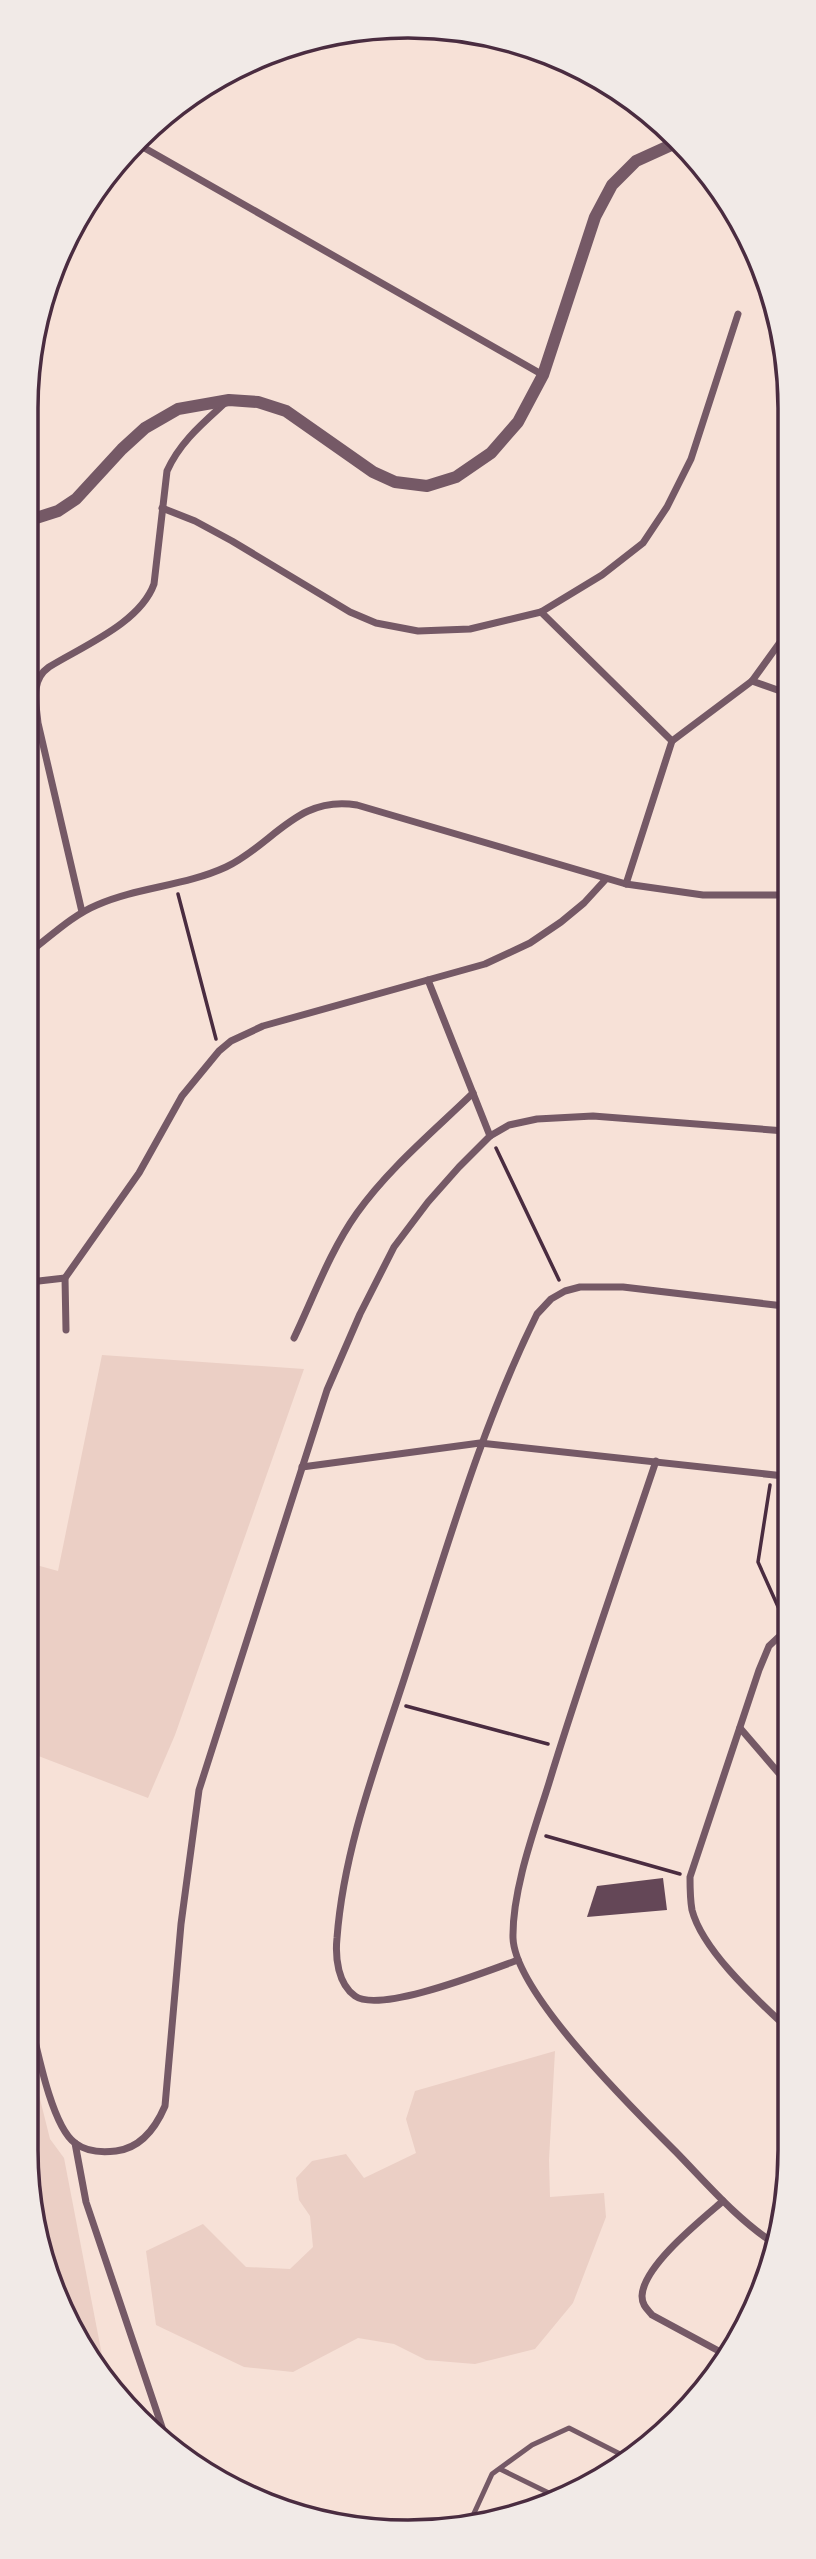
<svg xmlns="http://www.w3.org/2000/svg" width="816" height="2559" viewBox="0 0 816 2559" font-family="Signika,sans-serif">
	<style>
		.green { fill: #ebcfc5 }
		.building { fill: #644757 }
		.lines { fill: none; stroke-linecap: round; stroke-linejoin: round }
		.path { stroke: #4a2c40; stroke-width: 3.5 }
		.service { stroke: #755966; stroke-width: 5 }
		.minor { stroke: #755966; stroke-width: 7 }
		.tertiary { stroke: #755966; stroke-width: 12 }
		.rim { fill: none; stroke: #4a2c40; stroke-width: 3.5 }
	</style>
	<rect width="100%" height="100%" fill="#f7e1d7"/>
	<g class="green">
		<path d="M 102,1355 L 304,1369 L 175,1735 L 148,1798 L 28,1752 L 29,1563 L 58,1571 Z"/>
		<path d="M 27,2047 L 50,2139 L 64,2158 L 107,2381 L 55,2297 L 26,2151 Z"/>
		<path d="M 555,2051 L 549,2160 L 550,2197 L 604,2193 L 606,2217 L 573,2303 L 535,2349 L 475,2364 L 426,2360 L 394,2344 L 358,2338 L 293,2372 L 244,2367 L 156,2325 L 146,2251 L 203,2224 L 246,2267 L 290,2269 L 313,2247 L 310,2216 L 299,2200 L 296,2178 L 312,2161 L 346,2154 L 364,2178 L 416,2153 L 406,2119 L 415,2091 Z"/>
	</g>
	<path class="building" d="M 663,1878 L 667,1910 L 587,1917 L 597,1886 Z"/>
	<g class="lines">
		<g class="path">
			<path d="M 178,894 L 216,1039"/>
			<path d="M 496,1148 L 559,1280"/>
			<path d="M 770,1485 L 758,1562 L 784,1620"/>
			<path d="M 406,1706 L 548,1744"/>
			<path d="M 546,1836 L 680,1874"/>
		</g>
		<g class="service">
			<path d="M 500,2469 L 555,2496"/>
			<path d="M 470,2522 L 492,2474 L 532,2445 L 569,2428 L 630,2459"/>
		</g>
		<g class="minor">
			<path d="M 141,146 L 543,375"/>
			<path d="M 162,508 L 195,521 L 232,541 L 350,612 L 376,623 L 418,631 L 470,629 L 541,612 L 602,575 L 643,543 L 667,507 L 691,459 L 738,314"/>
			<path d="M 541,612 L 672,741"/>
			<path d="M 752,681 L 786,693"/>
			<path d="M 626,884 L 672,741 L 752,681 L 786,634"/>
			<path d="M 82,912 L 38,723 C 36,703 30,680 49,667 C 83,646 140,623 154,584 L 167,471 C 180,442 202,424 225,403"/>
			<path d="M 31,951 C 52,935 73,915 97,905 C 138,887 185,886 226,867 C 274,844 297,795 357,805 L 626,884 L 703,895 L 785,895"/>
			<path d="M 428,980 L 490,1136"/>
			<path d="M 30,1282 L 65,1278"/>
			<path d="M 66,1330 L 65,1278 L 139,1173 L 182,1096 L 219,1051 L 231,1041 L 263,1026 L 485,964 L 530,943 L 561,922 L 584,903 L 606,879"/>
			<path d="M 294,1338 C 314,1296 330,1251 357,1213 C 389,1168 434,1131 473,1093"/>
			<path d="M 656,1461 C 620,1568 582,1675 549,1783 C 535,1828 512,1890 513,1938 C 515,1994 637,2113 678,2154 C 709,2186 738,2220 775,2244"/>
			<path d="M 302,1467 L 480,1443 L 784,1476"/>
			<path d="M 740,1728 L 783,1778"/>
			<path d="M 518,1960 C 487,1971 380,2014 355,1996 C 338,1984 335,1958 337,1938 C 344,1845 380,1755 408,1667 C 447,1548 481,1427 537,1314 L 551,1299 L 565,1291 L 580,1287 L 623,1287 L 784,1306"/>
			<path d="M 27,2006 C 35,2038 50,2125 75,2143 C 87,2152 101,2153 116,2151 C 141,2148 156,2127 165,2106 L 181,1924 L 199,1790 L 327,1390 L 360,1314 L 394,1247 L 428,1202 L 459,1167 L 490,1136 L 509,1125 L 537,1119 L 593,1116 L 785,1131"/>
			<path d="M 783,2024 C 754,1997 702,1949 692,1910 C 690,1899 690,1888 690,1877 L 759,1670 L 769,1646 L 784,1632"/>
			<path d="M 75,2143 L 86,2202 L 165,2436"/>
			<path d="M 723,2201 C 701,2220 643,2266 642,2296 C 642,2305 647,2309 652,2315 L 728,2356"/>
		</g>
		<path class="tertiary" d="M 33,519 L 58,511 L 76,499 L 122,449 L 145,428 L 178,409 L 229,400 L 258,402 L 286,411 L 373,472 L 395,482 L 427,486 L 456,477 L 491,453 L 518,422 L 543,375 L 595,217 L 612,185 L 636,161 L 680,141"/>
	</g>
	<path d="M0 0H816V2559H0ZM408 38H408A370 370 0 0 1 778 408V2150A370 370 0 0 1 408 2520H408A370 370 0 0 1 38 2150V408A370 370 0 0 1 408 38Z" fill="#f1eae7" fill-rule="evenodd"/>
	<path class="rim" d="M408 38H408A370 370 0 0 1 778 408V2150A370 370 0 0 1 408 2520H408A370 370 0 0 1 38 2150V408A370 370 0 0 1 408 38Z"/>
</svg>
